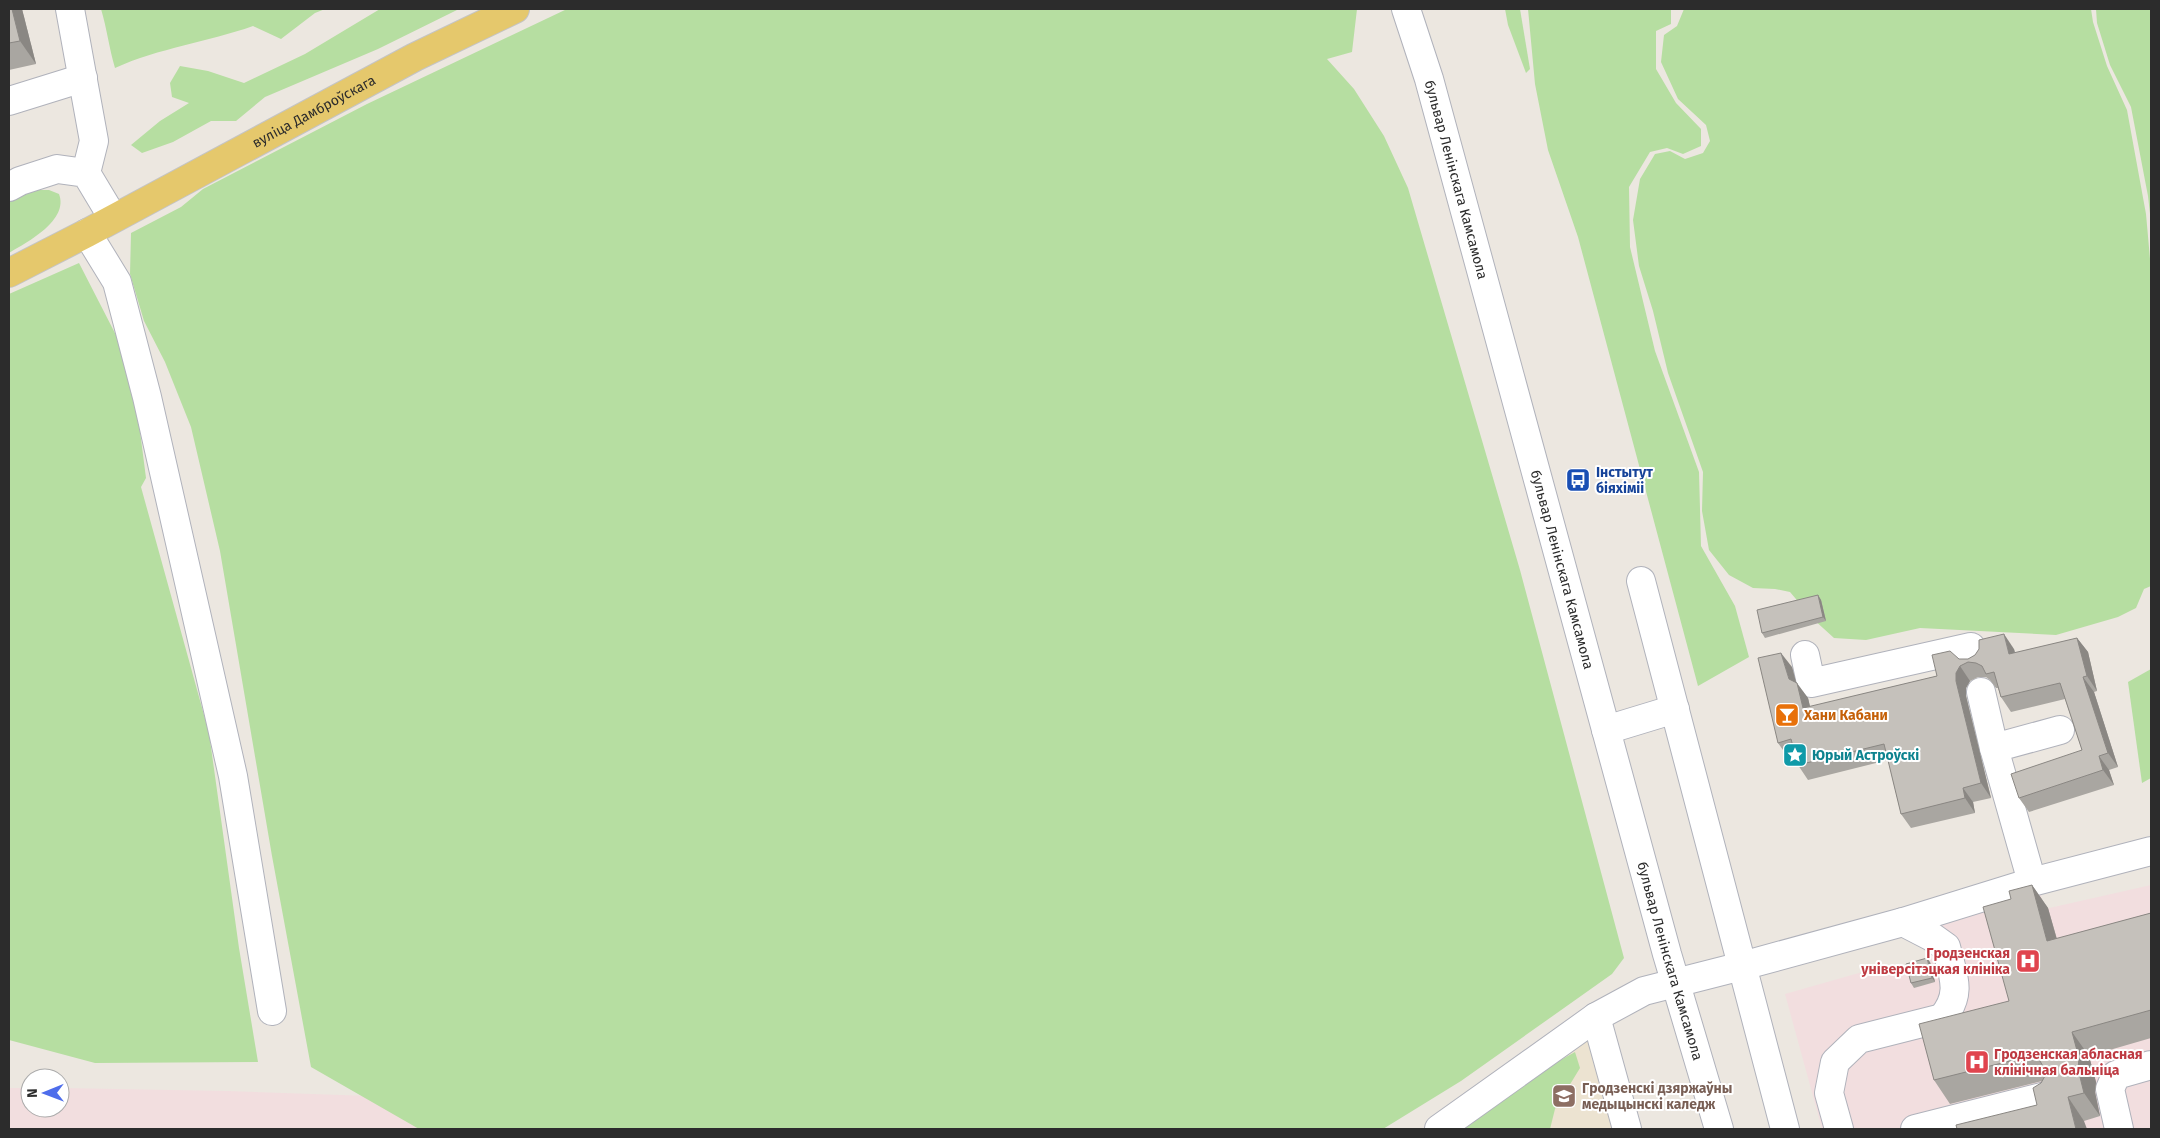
<svg xmlns="http://www.w3.org/2000/svg" width="2160" height="1138" viewBox="0 0 2160 1138" font-family="'Fira Sans',sans-serif">
	<style>
		.education { fill: #ece3d1 }
		.medical { fill: #f2dedf }
		.green { fill: #b6dea1 }
		.lines { fill: none; stroke-linecap: round; stroke-linejoin: round }
		.minor-casing { stroke: #b0b2bb; stroke-width: 30 }
		.major-casing { stroke: #c4c4c4; stroke-width: 30 }
		.minor { stroke: #fff; stroke-width: 28 }
		.major { stroke: #e5c86c; stroke-width: 28 }
		.wall { fill: #a9a6a1 }
		.shaded-wall { fill: #8a8783 }
		.building { fill: #c5c1bb; stroke: #8a8783 }
		.labels { text-anchor: middle; dominant-baseline: central; stroke-width: 4; stroke-linejoin: round; paint-order: stroke }
		.street-label { font-size: 14px; fill: #2c2c2c; stroke: #fff }
		.transit-label { font-size: 14px; font-weight: bold; fill: #164399; stroke: #fff; text-anchor: start }
		.food-label { font-size: 14px; font-weight: bold; fill: #c56008; stroke: #fff; text-anchor: start }
		.culture-label { font-size: 14px; font-weight: bold; fill: #0d838f; stroke: #fff; text-anchor: start }
		.health-label { font-size: 14px; font-weight: bold; fill: #be3a42; stroke: #fff; text-anchor: end }
		.education-label { font-size: 14px; font-weight: bold; fill: #785e54; stroke: #fff; text-anchor: start }
	</style>
	<rect width="100%" height="100%" fill="#ece7e0"/>
	<path class="education" d="M 1611,1031 L 1640,1129 L 1453,1129 L 1571,1048 Z"/>
	<g class="medical">
		<path d="M 2151,885 L 2151,1129 L 1822,1129 L 1785,994 L 1887,965 L 1909,968 L 1930,962 L 1927,945 L 1947,915 L 2039,890 L 2045,909 Z"/>
		<path d="M 9,1088 L 30,1088 L 30,1108 L 60,1108 L 60,1088 L 227,1091 L 428,1098 L 428,1129 L 9,1129 Z"/>
	</g>
	<g class="green">
		<path d="M 101,9 L 325,9 L 315,13 L 281,39 L 253,26 C 208,42 159,48 115,68 C 109,48 107,29 101,9 Z"/>
		<path d="M 380,9 L 459,9 L 378,49 L 265,97 L 236,121 L 211,121 L 173,142 L 142,153 L 131,145 L 160,121 L 189,103 L 172,97 L 170,83 L 180,66 L 208,71 L 244,83 L 305,54 Z"/>
		<path d="M 567,9 L 1357,9 L 1352,52 L 1327,59 L 1354,89 L 1384,136 L 1408,188 L 1520,570 L 1624,958 L 1612,974 L 1461,1081 L 1383,1129 L 419,1129 L 311,1067 L 272,856 L 220,551 L 191,427 L 165,362 L 144,321 L 130,274 L 131,233 L 181,207 L 203,189 L 367,104 Z"/>
		<path d="M 1505,9 L 1520,9 L 1530,69 L 1526,73 L 1508,25 Z"/>
		<path d="M 1528,9 L 1671,9 L 1671,24 L 1656,31 L 1656,69 L 1676,103 L 1701,129 L 1701,146 L 1683,154 L 1667,148 L 1650,152 L 1629,187 L 1630,247 L 1655,351 L 1699,472 L 1701,546 L 1735,606 L 1749,657 L 1698,686 L 1578,237 L 1548,150 L 1535,84 Z"/>
		<path d="M 1684,9 L 2091,9 L 2093,22 L 2107,66 L 2127,110 L 2146,214 L 2151,270 L 2151,586 L 2144,589 L 2136,608 L 2118,617 L 2056,635 L 1920,628 L 1866,640 L 1834,638 L 1812,618 L 1790,592 L 1775,589 L 1753,588 L 1729,575 L 1709,550 L 1702,511 L 1703,472 L 1668,373 L 1653,311 L 1639,266 L 1633,220 L 1640,179 L 1655,154 L 1670,151 L 1685,159 L 1703,153 L 1710,141 L 1706,125 L 1678,99 L 1661,62 L 1664,35 L 1677,26 Z"/>
		<path d="M 2096,9 L 2151,9 L 2151,223 L 2148,196 L 2131,107 L 2110,65 L 2097,23 Z"/>
		<path d="M 34,190 L 49,190 L 59,194 C 69,220 28,242 9,253 L 9,200 Z"/>
		<path d="M 79,263 L 118,339 L 133,377 L 146,478 L 141,487 L 209,733 L 239,948 L 258,1062 L 95,1063 L 9,1040 L 9,294 Z"/>
		<path d="M 2151,669 L 2151,778 L 2142,783 L 2128,682 Z"/>
		<path d="M 1575,1052 L 1580,1068 L 1555,1109 L 1550,1129 L 1456,1129 L 1532,1076 Z"/>
	</g>
	<g class="lines">
		<defs>
			<g id="minor">
				<path d="M 70,9 L 94,141 L 86,173"/>
				<path id="s1" d="M 1406,9 L 1429,79 L 1667,954 L 1719,1129"/>
				<path d="M 9,101 L 83,78"/>
				<path d="M 9,187 L 20,181 L 57,169 L 86,173 L 113,218"/>
				<path d="M 87,233 L 117,282 L 147,397 L 233,776 L 272,1011"/>
				<path d="M 1641,581 L 1785,1129"/>
				<path d="M 1805,655 L 1811,683 L 1971,647 L 1974,659"/>
				<path d="M 1981,692 L 1994,748"/>
				<path d="M 1606,730 L 1675,709"/>
				<path d="M 2032,882 L 1994,748 L 2060,730"/>
				<path d="M 1596,1017 L 1627,1129"/>
				<path d="M 1439,1129 L 1596,1017 L 1644,991 L 1742,966 L 1903,922 L 2032,882 L 2151,851"/>
				<path d="M 1839,1129 L 1829,1093 L 1835,1062 L 1859,1039 L 1942,1018 C 1963,994 1953,975 1946,947 L 1932,937 L 1903,922"/>
				<path d="M 1915,1129 L 2046,1096"/>
				<path d="M 2119,1129 L 2110,1089 L 2116,1075 L 2151,1065"/>
			</g>
			<g id="major">
				<path id="s2" d="M 9,273 L 87,233 L 415,57 L 515,9"/>
			</g>
		</defs>
		<use href="#minor" class="minor-casing"/>
		<use href="#major" class="major-casing"/>
		<use href="#minor" class="minor"/>
		<use href="#major" class="major"/>
	</g>
	<g class="wall">
		<path d="M 9,9 L 22,9 L 36,64 L 9,70 Z"/>
		<path d="M 1818,595 L 1821,600 L 1826,621 L 1765,638 L 1762,633 Z"/>
		<path d="M 2077,638 L 2088,652 L 2097,691 L 2094,692 L 2118,767 L 2109,770 L 2114,785 L 2029,812 L 2019,798 L 2082,750 L 2065,699 L 2011,712 L 2001,697 L 1998,688 L 1996,688 L 1990,680 L 1986,677 L 1978,677 L 1970,681 L 1966,688 L 1966,696 L 1991,798 L 1973,802 L 1975,813 L 1911,828 L 1901,814 L 1888,760 L 1808,780 L 1798,765 L 1795,755 L 1788,757 L 1778,743 L 1792,667 L 1796,683 L 1808,698 L 1810,707 L 1937,676 L 1959,659 L 1968,659 L 2014,649 L 2015,653 Z"/>
		<path d="M 2032,885 L 2048,908 L 2057,939 L 2151,913 L 2151,1038 L 2089,1056 L 2096,1082 L 2095,1092 L 2100,1116 L 2084,1121 L 2037,1105 L 2041,1083 L 2042,1081 L 1950,1104 L 1934,1080 L 2009,1001 L 2011,899 Z"/>
		<path d="M 1930,962 L 1935,982 L 1914,988 L 1911,983 Z"/>
	</g>
	<g class="shaded-wall">
		<path d="M 12,9 L 22,9 L 36,64 L 20,41 Z"/>
		<path d="M 1818,595 L 1821,600 L 1826,621 L 1823,617 Z"/>
		<path d="M 2004,634 L 2014,649 L 2019,669 L 2009,654 Z"/>
		<path d="M 2077,638 L 2088,652 L 2097,691 L 2087,676 Z"/>
		<path d="M 1781,653 L 1792,667 L 1799,693 L 1789,679 Z"/>
		<path d="M 1960,666 L 1970,681 L 1966,688 L 1966,696 L 1991,798 L 1981,783 L 1956,681 L 1956,673 Z"/>
		<path d="M 2083,677 L 2094,692 L 2118,767 L 2108,753 Z"/>
		<path d="M 1797,683 L 1808,698 L 1814,723 L 1803,708 Z"/>
		<path d="M 2099,756 L 2109,770 L 2114,785 L 2103,770 Z"/>
		<path d="M 1963,788 L 1973,802 L 1975,813 L 1965,798 Z"/>
		<path d="M 2032,885 L 2048,908 L 2064,965 L 2047,941 Z"/>
		<path d="M 1927,958 L 1930,962 L 1935,982 L 1932,978 Z"/>
		<path d="M 2072,1032 L 2089,1056 L 2096,1082 L 2095,1092 L 2100,1116 L 2084,1093 L 2078,1069 Z"/>
		<path d="M 2068,1097 L 2084,1121 L 2087,1129 L 2076,1129 Z"/>
	</g>
	<g class="building">
		<path d="M 9,9 L 12,9 L 20,41 L 9,43 Z"/>
		<path d="M 1818,595 L 1823,617 L 1762,633 L 1757,610 Z"/>
		<path d="M 2004,634 L 2009,654 L 2077,638 L 2087,676 L 2083,677 L 2108,753 L 2099,756 L 2103,770 L 2019,798 L 2011,774 L 2082,750 L 2060,683 L 2001,697 L 1994,672 L 1986,674 L 1982,666 L 1976,663 L 1968,662 L 1960,666 L 1956,673 L 1956,681 L 1981,783 L 1963,788 L 1965,798 L 1901,814 L 1884,744 L 1798,765 L 1791,739 L 1778,743 L 1758,658 L 1781,653 L 1789,679 L 1797,683 L 1803,708 L 1937,676 L 1932,655 L 1950,651 L 1959,659 L 1968,659 L 1975,655 L 1979,649 L 1979,640 Z"/>
		<path d="M 2032,885 L 2047,941 L 2151,913 L 2151,1010 L 2072,1032 L 2079,1058 L 2078,1069 L 2084,1093 L 2068,1097 L 2076,1129 L 1957,1129 L 1956,1125 L 2037,1105 L 2033,1088 L 2041,1083 L 2045,1076 L 2044,1068 L 2040,1061 L 2034,1057 L 2026,1057 L 1934,1080 L 1919,1024 L 2009,1001 L 1983,907 L 2011,899 L 2009,891 Z"/>
		<path d="M 1927,958 L 1932,978 L 1911,983 L 1906,964 Z"/>
	</g>
	<defs>
		<symbol id="bus-square" viewBox="-11 -11 22 22"><rect x="-9" y="-9" width="18" height="18" rx="4" fill="#1a4fb4" stroke="#fff"/><path d="M-5-6H5V4H4V6H2V4H-2V6H-4V4H-5ZM-3.5-4V0h7V-4ZM-3.5 1.2v1.5H-2V1.2ZM2 1.2v1.5H3.5V1.2Z" fill="#fff"/></symbol>
		<symbol id="bar-square" viewBox="-11 -11 22 22"><rect x="-9" y="-9" width="18" height="18" rx="4" fill="#e8710a" stroke="#fff"/><path d="M-6-5H6L.8 .8V4.5H3.5V6h-7V4.5H-.8V.8Z" fill="#fff"/></symbol>
		<symbol id="sight-square" viewBox="-11 -11 22 22"><rect x="-9" y="-9" width="18" height="18" rx="4" fill="#0f9aa8" stroke="#fff"/><path d="M0-6L1.8-2.2L6-1.7L2.9 1.2L3.7 5.4L0 3.3L-3.7 5.4L-2.9 1.2L-6-1.7L-1.8-2.2Z" fill="#fff"/></symbol>
		<symbol id="hospital-square" viewBox="-11 -11 22 22"><rect x="-9" y="-9" width="18" height="18" rx="4" fill="#e0444e" stroke="#fff"/><path d="M-5-5h3v3.5h4V-5h3V5h-3V1.5h-4V5h-3Z" fill="#fff"/></symbol>
		<symbol id="university-square" viewBox="-11 -11 22 22"><rect x="-9" y="-9" width="18" height="18" rx="4" fill="#8d6e63" stroke="#fff"/><path d="M0-5L7-2L0 1L-7-2ZM-4 1L0 2.5L4 1V4Q0 6-4 4Z" fill="#fff"/></symbol>
	</defs>
	<g fill-rule="evenodd">
		<use href="#bus-square" x="1564" y="466" width="28" height="28"/>
		<use href="#bar-square" x="1773" y="701" width="28" height="28"/>
		<use href="#sight-square" x="1781" y="741" width="28" height="28"/>
		<use href="#hospital-square" x="2014" y="947" width="28" height="28"/>
		<use href="#hospital-square" x="1963" y="1048" width="28" height="28"/>
		<use href="#university-square" x="1550" y="1082" width="28" height="28"/>
	</g>
	<g class="labels">
		<g class="street-label">
			<text stroke="none"><textPath href="#s2" startOffset="345">вуліца Дамброўскага</textPath></text>
			<text stroke="none"><textPath href="#s1" startOffset="178">бульвар Ленінскага Камсамола</textPath></text>
			<text stroke="none"><textPath href="#s1" startOffset="582">бульвар Ленінскага Камсамола</textPath></text>
			<text stroke="none"><textPath href="#s1" startOffset="988">бульвар Ленінскага Камсамола</textPath></text>
		</g>
		<g class="transit-label">
			<text x="1596" y="472">Інстытут<tspan x="1596" dy="16">біяхіміі</tspan></text>
		</g>
		<g class="food-label">
			<text x="1804" y="715">Хани Кабани</text>
		</g>
		<g class="culture-label">
			<text x="1812" y="755">Юрый Астроўскі</text>
		</g>
		<g class="health-label">
			<text x="2010" y="953">Гродзенская<tspan x="2010" dy="16">універсітэцкая клініка</tspan></text>
			<text x="1994" y="1054" text-anchor="start">Гродзенская абласная<tspan x="1994" dy="16">клінічная бальніца</tspan></text>
		</g>
		<g class="education-label">
			<text x="1582" y="1088">Гродзенскі дзяржаўны<tspan x="1582" dy="16">медыцынскі каледж</tspan></text>
		</g>
	</g>
	<rect width="2160" height="1138" fill="none" stroke="#2c2c2c" stroke-width="20"/>
	<g transform="translate(45 1093) rotate(269)"><circle r="24" fill="#ffffff" stroke="#ababab"/>
	<path d="M0-4L9 19L0 12L-9 19Z" fill="#4e6deb"/>
	<text y="-8" font-size="14" font-weight="bold" text-anchor="middle" fill="#2c2c2c">N</text>
	</g>
</svg>
